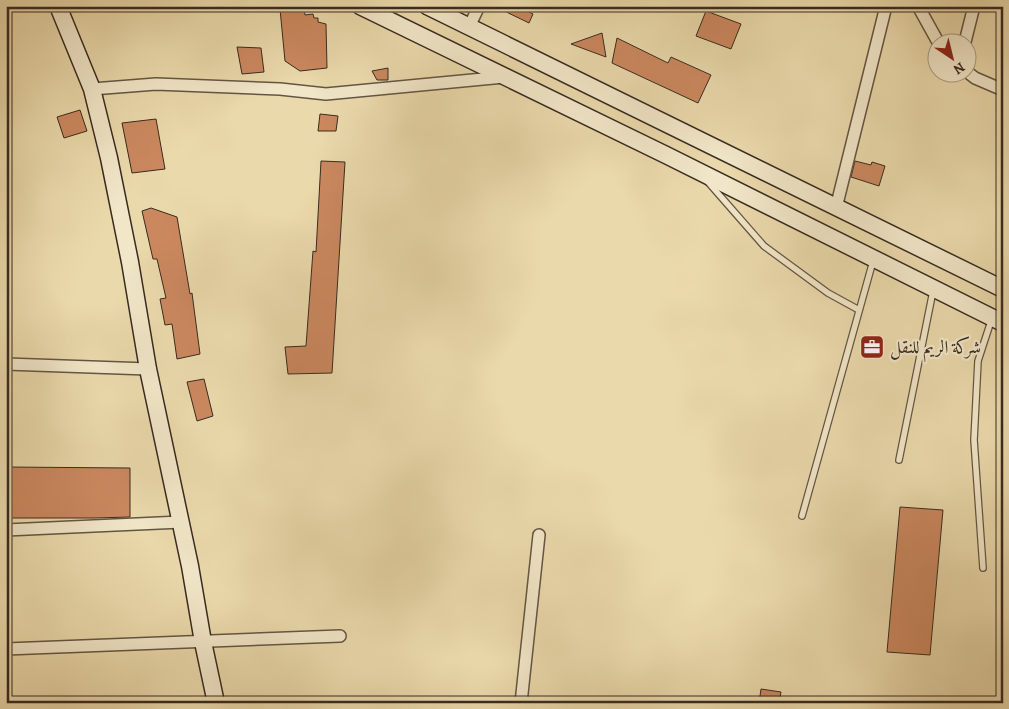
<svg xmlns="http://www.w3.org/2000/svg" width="1009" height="709" viewBox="0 0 1009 709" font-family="Alegreya,Amiri,serif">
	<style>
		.building { fill: #cb885f; stroke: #382b20 }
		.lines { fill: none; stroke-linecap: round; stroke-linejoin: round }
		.lane-casing { stroke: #645643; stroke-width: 8 }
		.street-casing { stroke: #645643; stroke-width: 14 }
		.secondary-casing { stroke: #382b20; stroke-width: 19 }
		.lane { stroke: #f1e6c8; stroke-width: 5.5 }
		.street { stroke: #f1e6c8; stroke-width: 11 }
		.secondary { stroke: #f1e6c8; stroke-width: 16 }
		.labels { text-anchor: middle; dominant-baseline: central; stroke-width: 4.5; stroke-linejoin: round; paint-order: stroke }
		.poi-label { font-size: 18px; fill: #382b20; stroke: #f1e6c8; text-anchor: start }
	</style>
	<rect width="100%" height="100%" fill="#ead9ab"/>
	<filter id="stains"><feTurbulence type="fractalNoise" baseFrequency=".004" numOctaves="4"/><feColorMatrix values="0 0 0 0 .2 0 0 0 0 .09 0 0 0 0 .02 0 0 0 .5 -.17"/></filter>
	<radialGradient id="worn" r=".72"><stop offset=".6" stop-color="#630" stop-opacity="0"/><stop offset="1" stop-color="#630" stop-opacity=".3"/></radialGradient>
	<g class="building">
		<path d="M 494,6 L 517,6 L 533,14 L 529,23 Z"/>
		<path d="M 280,9 L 304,9 L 305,15 L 313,14 L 314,18 L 318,18 L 318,22 L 326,24 L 327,68 L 300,71 L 285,61 Z"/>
		<path d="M 706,11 L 741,24 L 731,49 L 696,36 Z"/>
		<path d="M 602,33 L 606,57 L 571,44 Z"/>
		<path d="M 617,38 L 668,63 L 671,57 L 711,75 L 698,103 L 612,63 Z"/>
		<path d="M 237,47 L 261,48 L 264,72 L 242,74 Z"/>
		<path d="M 388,68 L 388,80 L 377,80 L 372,71 Z"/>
		<path d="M 80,110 L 87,131 L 64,138 L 57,117 Z"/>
		<path d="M 320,114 L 338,116 L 336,131 L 318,131 Z"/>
		<path d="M 156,119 L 165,169 L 132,173 L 122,123 Z"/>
		<path d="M 321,161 L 345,162 L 332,373 L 288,374 L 285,347 L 306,346 L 313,251 L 316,252 Z"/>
		<path d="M 855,161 L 871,165 L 872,162 L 885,166 L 879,186 L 851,177 Z"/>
		<path d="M 151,208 L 177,217 L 190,294 L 192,293 L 200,354 L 177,359 L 172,324 L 165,325 L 160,299 L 166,298 L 157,259 L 153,259 L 142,211 Z"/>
		<path d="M 204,379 L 213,416 L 197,421 L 187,382 Z"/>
		<path d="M 6,467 L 130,468 L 130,517 L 95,518 L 6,518 Z"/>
		<path d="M 900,507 L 943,510 L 930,655 L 887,652 Z"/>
		<path d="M 761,689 L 781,692 L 779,703 L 759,703 Z"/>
	</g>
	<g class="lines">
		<defs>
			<g id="lane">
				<path d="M 708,182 L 764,246 L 828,293 L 859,310"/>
				<path d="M 899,460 L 933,291"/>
				<path d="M 802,516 L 873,261"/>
				<path d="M 983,568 L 974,440 L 978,361 L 992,318"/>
			</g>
			<g id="street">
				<path d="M 918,6 L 938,42"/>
				<path d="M 469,27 L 479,6"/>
				<path d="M 965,42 L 974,6"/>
				<path d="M 966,71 L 975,78 L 1003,90"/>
				<path d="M 92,89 L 156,84 L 280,89 L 326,94 L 504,77"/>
				<path d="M 836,208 L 886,6"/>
				<path d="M 6,364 L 148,369"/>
				<path d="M 6,530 L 181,522"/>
				<path d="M 6,649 L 340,636"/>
				<path d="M 521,703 L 539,535"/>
			</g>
			<g id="secondary">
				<path d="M 58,6 L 92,89 L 109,158 L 130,262 L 148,369 L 190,566 L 203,642 L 216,703"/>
				<path d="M 360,6 L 666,155 L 1003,323"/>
				<path d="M 427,6 L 1003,289"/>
			</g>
		</defs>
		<use href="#lane" class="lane-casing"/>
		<use href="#street" class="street-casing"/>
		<use href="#secondary" class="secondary-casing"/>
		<use href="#lane" class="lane"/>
		<use href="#street" class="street"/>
		<use href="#secondary" class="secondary"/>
	</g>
	<defs>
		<symbol id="office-square" viewBox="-11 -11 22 22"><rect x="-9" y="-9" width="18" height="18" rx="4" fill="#8f2418" stroke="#f1e6c8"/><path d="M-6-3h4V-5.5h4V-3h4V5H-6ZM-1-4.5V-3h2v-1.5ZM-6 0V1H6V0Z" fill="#fff"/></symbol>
	</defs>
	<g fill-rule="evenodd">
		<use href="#office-square" x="858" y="333" width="28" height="28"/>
	</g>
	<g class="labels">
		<g class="poi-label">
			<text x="890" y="347">شركة الريم للنقل</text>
		</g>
	</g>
	<rect width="1009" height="709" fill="none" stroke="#ead9ab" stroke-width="25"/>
	<rect x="8" y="8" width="994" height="694" fill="none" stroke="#382b20" stroke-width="2.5"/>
	<rect x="12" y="12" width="984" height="684" fill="none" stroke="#382b20"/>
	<g transform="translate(952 58) rotate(145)"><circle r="24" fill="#f1e6c8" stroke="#a79b85"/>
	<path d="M0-4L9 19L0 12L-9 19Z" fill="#8f2418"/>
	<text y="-8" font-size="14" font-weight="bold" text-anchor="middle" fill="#382b20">N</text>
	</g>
	<rect width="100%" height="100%" filter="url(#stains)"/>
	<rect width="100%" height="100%" fill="url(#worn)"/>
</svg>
